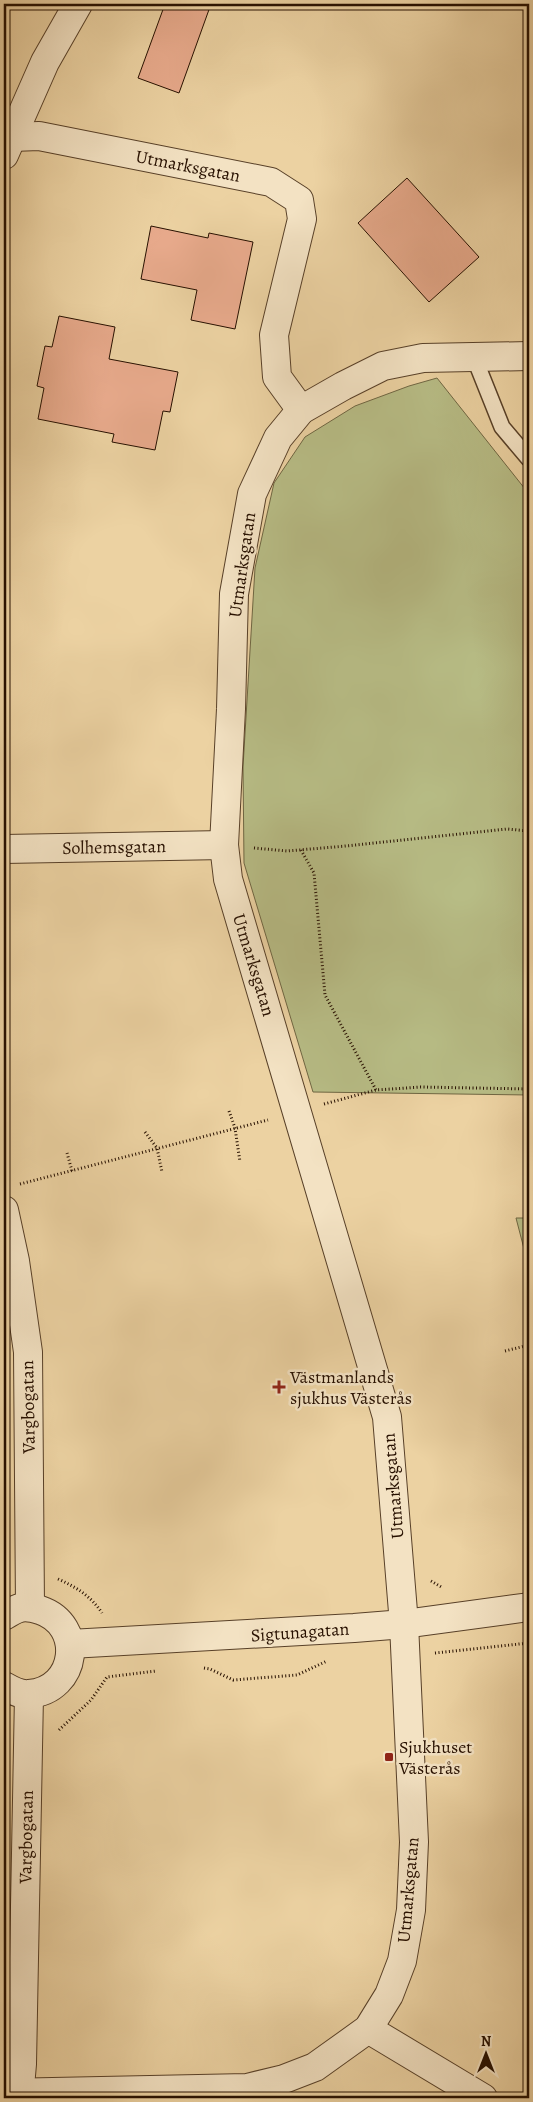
<svg xmlns="http://www.w3.org/2000/svg" width="533" height="2102" viewBox="0 0 533 2102" font-family="Alegreya,serif">
	<style>
		.green { fill: #b7bc85; stroke: #6f6642 }
		.building { fill: #e8aa8c; stroke: #271000 }
		.lines { fill: none; stroke-linecap: round; stroke-linejoin: round }
		.service-casing { stroke: #584028; stroke-width: 18 }
		.minor-casing { stroke: #584028; stroke-width: 30 }
		.tertiary-casing { stroke: #584028; stroke-width: 30 }
		.path { stroke: #271000; stroke-width: 3; stroke-dasharray: 1 2.5; stroke-linecap: butt }
		.service { stroke: #f3e2c3; stroke-width: 15 }
		.minor { stroke: #f3e2c3; stroke-width: 28 }
		.tertiary { stroke: #f3e2c3; stroke-width: 28 }
		.poi-dot { fill: #8f2418; stroke: #f3e2c3; stroke-width: 2 }
		.labels { text-anchor: middle; dominant-baseline: central; stroke-width: 5; stroke-linejoin: round; paint-order: stroke }
		.street-label { font-size: 18px; fill: #271000; stroke: #f3e2c3 }
		.poi-label { font-size: 18px; fill: #271000; stroke: #f3e2c3; text-anchor: start }
	</style>
	<rect width="100%" height="100%" fill="#ecd2a2"/>
	<filter id="stains"><feTurbulence type="fractalNoise" baseFrequency=".004" numOctaves="4"/><feColorMatrix values="0 0 0 0 .2 0 0 0 0 .09 0 0 0 0 .02 0 0 0 .5 -.17"/></filter>
	<radialGradient id="worn" r=".72"><stop offset=".6" stop-color="#630" stop-opacity="0"/><stop offset="1" stop-color="#630" stop-opacity=".3"/></radialGradient>
	<g class="green">
		<path d="M 437,378 L 529,494 L 529,1095 L 313,1092 L 244,863 L 243,767 L 255,568 L 274,483 L 305,437 L 355,406 L 409,386 Z"/>
		<path d="M 516,1218 L 529,1218 L 529,1268 Z"/>
	</g>
	<g class="building">
		<path d="M 165,4 L 211,4 L 179,93 L 138,78 Z"/>
		<path d="M 407,178 L 479,257 L 429,302 L 358,223 Z"/>
		<path d="M 151,226 L 208,238 L 209,233 L 253,242 L 235,329 L 191,320 L 197,290 L 141,279 Z"/>
		<path d="M 59,316 L 115,327 L 109,359 L 178,372 L 170,412 L 163,411 L 155,450 L 112,442 L 114,434 L 38,419 L 44,388 L 37,386 L 45,346 L 52,347 Z"/>
	</g>
	<g class="lines">
		<defs>
			<path id="service" d="M 474,357 L 502,427 L 529,459"/>
			<g id="minor">
				<path d="M 4,136 L 12,137 L 39,136 L 271,182 L 299,200 L 302,219 L 274,335 L 277,377 L 301,410"/>
				<path d="M 4,155 L 45,62 L 78,4"/>
				<path d="M 4,849 L 224,845"/>
				<path d="M 4,1210 L 15,1261 L 28,1352 L 30,1607"/>
				<path d="M 368,2029 L 483,2098"/>
				<path d="M 4,2093 L 247,2088 L 284,2079 L 315,2067 L 368,2029 L 389,1995 L 402,1961 L 411,1910 L 414,1842 L 404,1624 L 387,1417 L 228,879 L 224,845 L 231,709 L 234,594 L 252,494 L 278,438 L 301,410 L 343,386 L 383,366 L 423,358 L 529,356"/>
			</g>
			<g id="tertiary">
				<path d="M 4,1616 C 18,1607 23,1605 40,1610 C 85,1625 78,1690 29,1694 C 21,1695 11,1690 4,1686"/>
				<path d="M 70,1644 L 354,1628 L 404,1624 L 529,1607"/>
				<path d="M 19,2098 L 22,2064 L 29,1695"/>
			</g>
		</defs>
		<use href="#service" class="service-casing"/>
		<use href="#minor" class="minor-casing"/>
		<use href="#tertiary" class="tertiary-casing"/>
		<g class="path">
			<path d="M 254,848 L 287,851 L 346,846 L 507,829 L 529,831"/>
			<path d="M 301,850 L 314,873 L 325,995 L 376,1090"/>
			<path d="M 324,1104 L 376,1090 L 421,1087 L 529,1089"/>
			<path d="M 229,1111 L 235,1128 L 240,1162"/>
			<path d="M 145,1132 L 157,1148 L 162,1172"/>
			<path d="M 67,1153 L 72,1171"/>
			<path d="M 20,1184 L 268,1120"/>
			<path d="M 505,1351 L 529,1345"/>
			<path d="M 58,1579 C 76,1587 91,1596 102,1613"/>
			<path d="M 431,1581 L 443,1588"/>
			<path d="M 435,1653 L 529,1643"/>
			<path d="M 204,1668 L 210,1669 L 233,1680 L 297,1675 L 327,1661"/>
			<path d="M 59,1730 L 91,1700 L 107,1677 L 156,1671"/>
		</g>
		<use href="#service" class="service"/>
		<use href="#minor" class="minor"/>
		<use href="#tertiary" class="tertiary"/>
	</g>
	<g class="poi-dot">
		<path d="M276.5 1379.5h5v5h5v5h-5v5h-5v-5h-5v-5h5z"/>
		<rect x="384" y="1752" width="10" height="10" rx="2.5"/>
	</g>
	<g class="labels">
		<g class="street-label">
			<text transform="translate(188 166) rotate(11)">Utmarksgatan</text>
			<text transform="translate(242 565) rotate(-82)">Utmarksgatan</text>
			<text transform="translate(114 847) rotate(-1)">Solhemsgatan</text>
			<text transform="translate(254 965) rotate(73)">Utmarksgatan</text>
			<text transform="translate(28 1407) rotate(-91)">Vargbogatan</text>
			<text transform="translate(393 1486) rotate(-95)">Utmarksgatan</text>
			<text transform="translate(300 1632) rotate(-4)">Sigtunagatan</text>
			<text transform="translate(26 1837) rotate(-89)">Vargbogatan</text>
			<text transform="translate(408 1890) rotate(-85)">Utmarksgatan</text>
		</g>
		<g class="poi-label">
			<text x="290" y="1377">Västmanlands<tspan x="290" dy="21">sjukhus Västerås</tspan></text>
			<text x="399" y="1747">Sjukhuset<tspan x="399" dy="21">Västerås</tspan></text>
		</g>
	</g>
	<rect width="533" height="2102" fill="none" stroke="#ecd2a2" stroke-width="20"/>
	<rect x="5" y="5" width="523" height="2092" fill="none" stroke="#271000" stroke-width="2.5"/>
	<rect x="10" y="10" width="513" height="2082" fill="none" stroke="#271000"/>
	<g transform="translate(486 2054)" stroke="#f3e2c3" stroke-width="4" paint-order="stroke">
	<path d="M0-4L9 19L0 12L-9 19Z" fill="#271000"/>
	<text y="-8" font-size="14" font-weight="bold" text-anchor="middle" fill="#271000">N</text>
	</g>
	<rect width="100%" height="100%" filter="url(#stains)"/>
	<rect width="100%" height="100%" fill="url(#worn)"/>
</svg>
